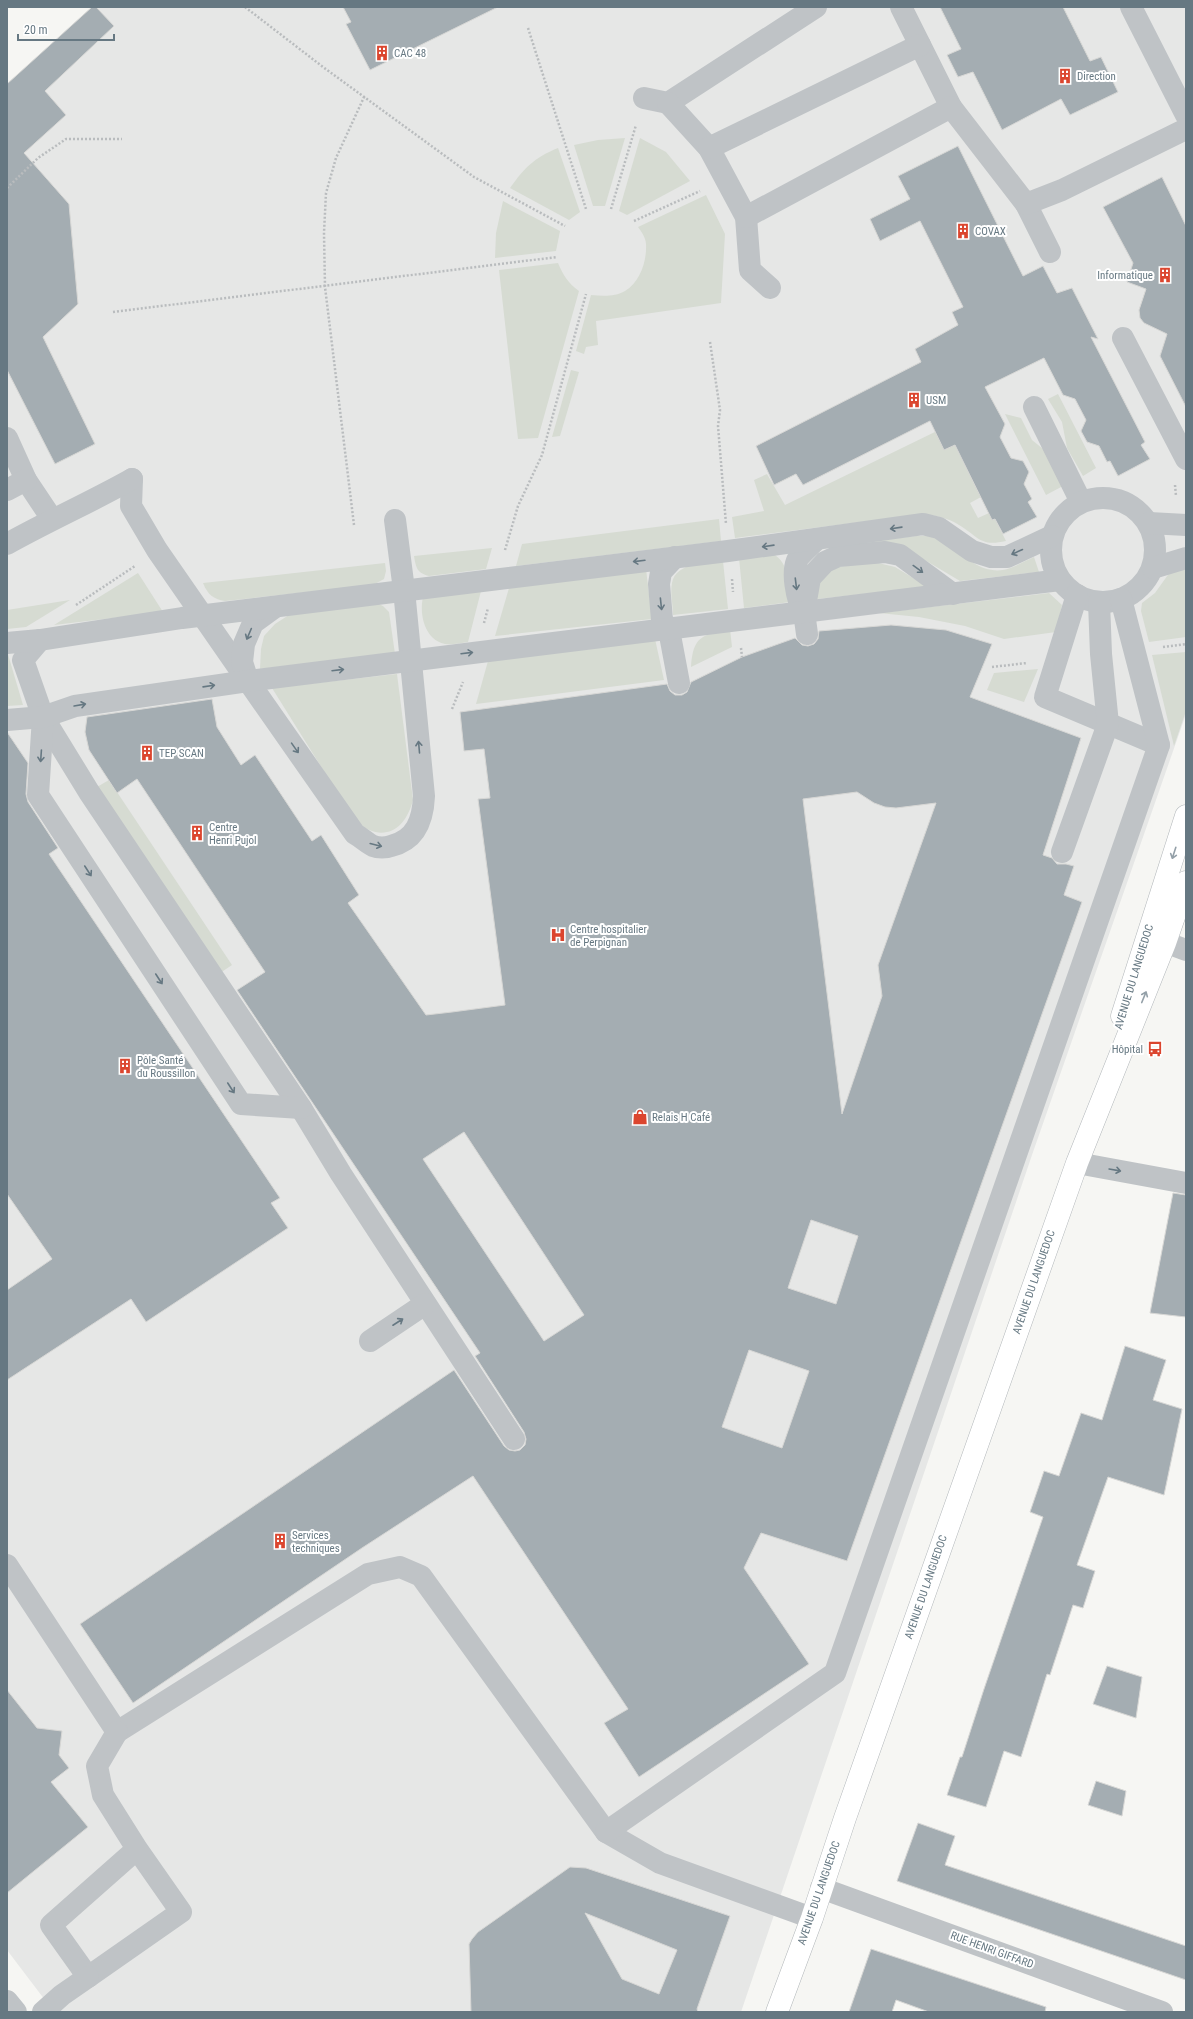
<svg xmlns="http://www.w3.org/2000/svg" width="1193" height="2019" viewBox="0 0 1193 2019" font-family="'Roboto Condensed',sans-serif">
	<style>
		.built { fill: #e6e7e6 }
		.green { fill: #d6dbd2 }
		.building { fill: #a4adb2; stroke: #d7d7d5; fill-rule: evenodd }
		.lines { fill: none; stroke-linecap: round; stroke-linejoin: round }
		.major-casing { stroke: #b2b7ba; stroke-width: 23 }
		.path { stroke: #b9bcbe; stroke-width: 2.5; stroke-dasharray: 2 2; stroke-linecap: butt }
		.minor { stroke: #bfc3c6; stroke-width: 22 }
		.major { stroke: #fff; stroke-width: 22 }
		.oneway { stroke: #667882 }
		.oneway2 { stroke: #94a0a8 }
		.labels { text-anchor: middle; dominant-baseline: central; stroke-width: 4; stroke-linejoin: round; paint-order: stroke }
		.poi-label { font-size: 11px; fill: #667882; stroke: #fff; text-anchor: start }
		.street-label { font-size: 11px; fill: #667882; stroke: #fff }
	</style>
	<rect width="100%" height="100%" fill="#f6f6f3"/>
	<path class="built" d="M 99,7 L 1186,7 L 1186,714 L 1032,1155 L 741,2012 L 54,2012 L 7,1950 L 7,90 Z"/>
	<g class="green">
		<path d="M 625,138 L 605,206 L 593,206 L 574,145 L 598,140 Z"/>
		<path d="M 640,138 L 666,152 L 690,181 L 627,215 L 619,211 Z"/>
		<path d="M 558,148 L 580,212 L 569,220 L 510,188 C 525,167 534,158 558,148 Z"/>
		<path d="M 706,195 L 725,234 L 721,303 L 596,321 L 598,345 L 586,347 L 584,354 L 576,351 L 591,295 C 602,296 615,297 625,291 C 640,282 647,261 646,244 C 646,238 641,231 638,227 Z"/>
		<path d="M 503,201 L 560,231 L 556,251 L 495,258 L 496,233 Z"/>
		<path d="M 558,263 C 563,275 568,283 579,291 L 538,438 L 518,439 L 499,270 Z"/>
		<path d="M 571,370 L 579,372 L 560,436 L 552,437 Z"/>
		<path d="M 1058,394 L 1096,468 L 1083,476 L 1067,448 L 1062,422 L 1048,399 Z"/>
		<path d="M 1005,414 L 1021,418 L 1032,440 L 1048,453 L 1063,486 L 1046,495 Z"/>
		<path d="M 941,429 L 955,445 L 981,497 L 970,503 L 978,518 L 989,513 L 995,519 L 1006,541 C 980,547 979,537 959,525 C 948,518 937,516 924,514 L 735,538 L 732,517 L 764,511 L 754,480 L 767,474 L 785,505 Z"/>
		<path d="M 719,519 L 721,541 L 516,566 L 522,544 Z"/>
		<path d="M 916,536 C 922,536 929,535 935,537 C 959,546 973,574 1003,570 C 1013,568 1025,561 1034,557 L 1039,572 L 960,581 L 903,547 L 842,545 Z"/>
		<path d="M 492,548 L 486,569 L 429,576 C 417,573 416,568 414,556 Z"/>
		<path d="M 773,554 C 790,563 788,585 790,602 L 744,608 L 739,558 Z"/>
		<path d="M 723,561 L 728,609 L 673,615 C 673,605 670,593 672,583 C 676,562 707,563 723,561 Z"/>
		<path d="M 874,562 L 895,567 L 928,587 L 817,599 L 817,586 L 830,568 Z"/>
		<path d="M 385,563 L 386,571 L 384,579 L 373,585 L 225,601 C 213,599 208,595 203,583 Z"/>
		<path d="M 646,569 L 652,619 L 495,636 L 509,588 Z"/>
		<path d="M 1186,569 L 1186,637 L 1149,642 L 1141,611 L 1142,603 L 1155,593 L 1170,572 Z"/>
		<path d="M 138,573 L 163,612 L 54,625 Z"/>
		<path d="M 481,591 L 468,642 C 461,643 452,645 445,644 C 425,640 419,615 423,597 Z"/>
		<path d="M 1049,593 L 1062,605 L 1056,632 L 1004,639 L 965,626 L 919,617 L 879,613 Z"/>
		<path d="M 70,600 L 26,627 L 7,629 L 7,610 Z"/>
		<path d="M 376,603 L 383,606 L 389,612 L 395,654 L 260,669 L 261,649 L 264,636 L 275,624 L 292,613 Z"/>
		<path d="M 730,629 L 732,647 L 691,667 C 693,636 702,635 730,629 Z"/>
		<path d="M 655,639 L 664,680 L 476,704 L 488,661 Z"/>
		<path d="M 7,651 L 23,705 L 7,706 Z"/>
		<path d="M 1186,652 L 1186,711 L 1174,746 L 1152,655 Z"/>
		<path d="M 1038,669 L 1024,702 L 987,690 L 994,673 Z"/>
		<path d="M 397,674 L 413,800 C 405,831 382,844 355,821 L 272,688 Z"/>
		<path d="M 109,780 L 232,965 L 220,973 L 97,787 Z"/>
	</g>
	<g class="building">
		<path d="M 92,7 L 96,7 L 114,26 L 45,91 L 66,115 L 24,153 L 69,204 L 78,304 L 43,337 L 95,444 L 55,464 L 7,370 L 7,84 Z"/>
		<path d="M 343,7 L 498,7 L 370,70 L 346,24 L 351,22 Z"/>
		<path d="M 940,7 L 1063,7 L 1090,61 L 1101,57 L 1118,92 L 1070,115 L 1061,99 L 1002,130 L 973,72 L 958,77 L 947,55 L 961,49 Z"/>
		<path d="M 958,146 L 1023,276 L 1043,266 L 1057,293 L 1072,288 L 1098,339 L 1091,337 L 1145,442 L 1141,445 L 1150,459 L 1118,476 L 1110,461 L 1107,462 L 1099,446 L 1087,442 L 1081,431 L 1086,420 L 1075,399 L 1063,395 L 1044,358 L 985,387 L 1005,424 L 1000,437 L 1011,458 L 1023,461 L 1029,472 L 1024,484 L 1032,499 L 1028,502 L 1037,517 L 1003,534 L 995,519 L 992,520 L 955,445 L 944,450 L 930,421 L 803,485 L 796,474 L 774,485 L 756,446 L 921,362 L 915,349 L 958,325 L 952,312 L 963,307 L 920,221 L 880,241 L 870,219 L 910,199 L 898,176 Z"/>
		<path d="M 1162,177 L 1186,226 L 1186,407 L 1160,356 L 1167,334 L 1144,323 L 1140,318 L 1139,310 L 1146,289 L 1127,282 L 1133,263 L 1103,207 Z"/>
		<path d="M 891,625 L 946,630 L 992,644 L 970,697 L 1081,738 L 1043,855 L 1052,858 L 1057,864 L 1066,864 L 1074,866 L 1064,895 L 1082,902 L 847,1561 L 761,1533 L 744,1568 L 809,1664 L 639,1777 L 604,1723 L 628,1709 L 473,1476 L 362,1548 L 133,1703 L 80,1624 L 454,1370 L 504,1446 L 509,1450 L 515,1451 L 520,1450 L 525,1445 L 526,1439 L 524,1432 L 475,1356 L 480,1353 L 237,990 L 265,972 L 137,779 L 117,793 L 89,750 L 85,732 L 87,717 L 212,699 L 217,727 L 241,765 L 255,755 L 312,841 L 321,835 L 359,895 L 348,903 L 426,1015 L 452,1012 L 505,1005 L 478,799 L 490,798 L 484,749 L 464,751 L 460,712 L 667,684 L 670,691 L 675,695 L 682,695 L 687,692 L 691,682 L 742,657 L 795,638 L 802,645 L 808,646 L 814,644 L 818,639 L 819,631 ZM 857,792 L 874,803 L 885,807 L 896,808 L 936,803 L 878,965 L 882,996 L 842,1114 L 803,799 ZM 464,1132 L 584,1315 L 544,1341 L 423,1159 ZM 811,1220 L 858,1236 L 836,1304 L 788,1288 ZM 749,1350 L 809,1371 L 782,1448 L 722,1427 Z"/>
		<path d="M 7,732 L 28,763 L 26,794 L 28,802 L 58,848 L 49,854 L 280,1198 L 271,1203 L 288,1228 L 146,1322 L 131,1299 L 7,1380 L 7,1290 L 52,1259 L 7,1194 Z"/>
		<path d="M 1173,1193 L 1186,1195 L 1186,1317 L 1150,1313 Z"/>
		<path d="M 1125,1346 L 1166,1360 L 1153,1400 L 1182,1409 L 1164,1495 L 1108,1477 L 1077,1565 L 1095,1571 L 1083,1608 L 1073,1605 L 1050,1675 L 1047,1674 L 1021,1757 L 1004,1751 L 986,1807 L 947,1795 L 960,1757 L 962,1757 L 984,1689 L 1043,1517 L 1030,1512 L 1044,1471 L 1059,1476 L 1081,1413 L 1102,1420 Z"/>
		<path d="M 1107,1666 L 1142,1677 L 1136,1718 L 1093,1704 Z"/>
		<path d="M 7,1690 L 37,1728 L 62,1731 L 59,1755 L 69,1768 L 51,1782 L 88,1827 L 7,1893 Z"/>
		<path d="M 1096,1781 L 1126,1791 L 1122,1816 L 1088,1805 Z"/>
		<path d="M 918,1823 L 955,1836 L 945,1865 L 1186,1946 L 1186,1980 L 897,1881 Z"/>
		<path d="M 570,1867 L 586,1868 L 730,1916 L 697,2009 L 698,2012 L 471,2012 L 469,1944 L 472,1939 L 478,1932 ZM 585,1913 L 677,1950 L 659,1994 L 622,1979 Z"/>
		<path d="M 871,1949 L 1046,2007 L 1045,2012 L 929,2012 L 896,2000 L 892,2012 L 849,2012 Z"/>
	</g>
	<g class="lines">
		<defs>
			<g id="major">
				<path d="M 1122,1016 L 1186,816"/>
				<path d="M 777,2012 L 812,1918 L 845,1818 L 1077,1163 L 1165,943 L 1186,882"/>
			</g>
		</defs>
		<use href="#major" class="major-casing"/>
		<g class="path">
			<path d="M 245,7 L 323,67 L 474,177 L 565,226"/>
			<path d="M 528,28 L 586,209"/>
			<path d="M 7,188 L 38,158 L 66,139 L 122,139"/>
			<path d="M 611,209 L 636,125"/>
			<path d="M 634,221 L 700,191"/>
			<path d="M 113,312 L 557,257"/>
			<path d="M 710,342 L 720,410 L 718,426 L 726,524"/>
			<path d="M 1175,485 L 1176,496"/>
			<path d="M 354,525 L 325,287 L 324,233 L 326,193 L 336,158 L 365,95"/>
			<path d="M 505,550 L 518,506 L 542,455 L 586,294"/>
			<path d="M 732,579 L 733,592"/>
			<path d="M 76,605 L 135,566"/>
			<path d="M 484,623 L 488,608"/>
			<path d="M 1163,647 L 1186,644"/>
			<path d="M 741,648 L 742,657"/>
			<path d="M 992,667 L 1027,663"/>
			<path d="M 452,709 L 463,682"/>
		</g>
		<g class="minor">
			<path d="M 901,7 L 951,107"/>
			<path d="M 1131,7 L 1186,115"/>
			<path d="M 644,98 L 668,103 L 816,7"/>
			<path d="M 668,103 L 709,148 L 746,217 L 750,270 L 770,288"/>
			<path d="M 709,148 L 920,45"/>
			<path d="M 1026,204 L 1050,252"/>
			<path d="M 746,217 L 951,107 L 1026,204 L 1062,190 L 1186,129"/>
			<path d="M 1123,338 L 1186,459"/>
			<path d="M 1034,407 L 1081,502"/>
			<path d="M 7,438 L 26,480 L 52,519"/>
			<path d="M 132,479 L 131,506 L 157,550 L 245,677"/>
			<path d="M 7,490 L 26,480"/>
			<circle cx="1103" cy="550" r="52"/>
			<path d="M 1149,523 L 1186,525"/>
			<path d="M 817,539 C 811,545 804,551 799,557 C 790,569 797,601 804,612 L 810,578 L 825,562 L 838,556 L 885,552 L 900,555 L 953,594"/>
			<path d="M 7,544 C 48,521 91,502 132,479"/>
			<path d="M 675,557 L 661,572 L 659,584 L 662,620 L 669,630 L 679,683"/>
			<path d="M 1153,568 L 1186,558"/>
			<path d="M 1077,595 L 1045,697 L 1159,745"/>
			<path d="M 275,607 L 253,623 L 244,644 L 242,662 L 248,681 L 355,834 C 361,837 367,843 373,846 C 378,848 386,848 391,846 C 416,840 423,820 424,796 L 404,590 L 395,520"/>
			<path d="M 804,612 L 807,634"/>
			<path d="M 40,640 L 23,660 L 43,717 L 89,792 L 301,1108 L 341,1174 L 514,1439"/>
			<path d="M 7,643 L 40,640 L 182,618 L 728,551 L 923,524 L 939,528 L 972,551 L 991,557 L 1007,557 L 1052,536"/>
			<path d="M 43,717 L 38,795 L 241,1104 L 301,1108"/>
			<path d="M 7,720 L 43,717 L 75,706 L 248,681 L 1060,580"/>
			<path d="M 1062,852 L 1108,724 L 1101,654 L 1099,602"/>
			<path d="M 1148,936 L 1186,950"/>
			<path d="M 1077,1163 L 1186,1183"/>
			<path d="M 370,1341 L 425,1304"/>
			<path d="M 7,1565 L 117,1732 L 368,1574 L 400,1567 L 421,1576 L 606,1832 L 660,1863 L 812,1918"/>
			<path d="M 117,1732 L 97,1766 L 103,1795 L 137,1849 L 181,1912 L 88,1977 L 51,1925 L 137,1849"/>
			<path d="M 606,1832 L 835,1673 L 1159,745 L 1121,599"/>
			<path d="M 821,1888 L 1162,2012"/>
			<path d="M 7,2001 L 16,2012"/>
			<path d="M 43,2012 L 62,1995 L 88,1977"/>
		</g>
		<use href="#major" class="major"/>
	</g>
	<defs><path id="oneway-shaft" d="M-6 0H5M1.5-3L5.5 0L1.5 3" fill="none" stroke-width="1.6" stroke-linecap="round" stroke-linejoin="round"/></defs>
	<g class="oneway">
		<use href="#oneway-shaft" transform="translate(896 528) rotate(172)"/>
		<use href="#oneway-shaft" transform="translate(768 546) rotate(172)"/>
		<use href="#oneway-shaft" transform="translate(1017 552) rotate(156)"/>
		<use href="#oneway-shaft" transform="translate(639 561) rotate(173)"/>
		<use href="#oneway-shaft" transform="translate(918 569) rotate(36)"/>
		<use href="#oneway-shaft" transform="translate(796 584) rotate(83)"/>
		<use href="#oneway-shaft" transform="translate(661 604) rotate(84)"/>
		<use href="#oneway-shaft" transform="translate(249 634) rotate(113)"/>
		<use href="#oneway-shaft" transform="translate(467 653) rotate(-7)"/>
		<use href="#oneway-shaft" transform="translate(338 670) rotate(-7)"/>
		<use href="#oneway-shaft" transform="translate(209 686) rotate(-8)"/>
		<use href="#oneway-shaft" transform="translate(80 705) rotate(-10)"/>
		<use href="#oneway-shaft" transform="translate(419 747) rotate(-95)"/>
		<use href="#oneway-shaft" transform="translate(295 748) rotate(55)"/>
		<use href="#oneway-shaft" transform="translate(41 756) rotate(94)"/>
		<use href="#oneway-shaft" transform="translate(376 845) rotate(14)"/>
		<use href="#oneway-shaft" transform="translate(88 871) rotate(57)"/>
		<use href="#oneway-shaft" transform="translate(159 979) rotate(57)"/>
		<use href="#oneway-shaft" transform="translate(231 1088) rotate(57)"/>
		<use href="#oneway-shaft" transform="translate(1115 1170) rotate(10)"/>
		<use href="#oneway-shaft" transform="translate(398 1322) rotate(-33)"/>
	</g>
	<g class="oneway2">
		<use href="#oneway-shaft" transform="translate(1174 853) rotate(108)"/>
		<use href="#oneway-shaft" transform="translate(1144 997) rotate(-68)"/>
	</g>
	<defs>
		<symbol id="building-bare" viewBox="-9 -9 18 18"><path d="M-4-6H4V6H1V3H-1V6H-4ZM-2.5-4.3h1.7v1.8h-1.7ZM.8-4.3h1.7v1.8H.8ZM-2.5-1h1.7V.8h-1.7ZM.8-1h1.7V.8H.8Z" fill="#db452e" stroke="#fff" stroke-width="2.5" paint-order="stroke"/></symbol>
		<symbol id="hospital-bare" viewBox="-9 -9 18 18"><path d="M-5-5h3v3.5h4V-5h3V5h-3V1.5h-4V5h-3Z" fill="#db452e" stroke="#fff" stroke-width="2.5" paint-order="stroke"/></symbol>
		<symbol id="bus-bare" viewBox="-9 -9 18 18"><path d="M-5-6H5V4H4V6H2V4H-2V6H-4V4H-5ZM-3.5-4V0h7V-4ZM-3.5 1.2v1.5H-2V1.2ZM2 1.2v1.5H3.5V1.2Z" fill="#db452e" stroke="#fff" stroke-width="2.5" paint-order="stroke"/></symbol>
		<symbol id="shop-bare" viewBox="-9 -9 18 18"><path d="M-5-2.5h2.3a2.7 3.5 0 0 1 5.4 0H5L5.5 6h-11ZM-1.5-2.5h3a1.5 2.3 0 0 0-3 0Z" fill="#db452e" stroke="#fff" stroke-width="2.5" paint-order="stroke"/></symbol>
	</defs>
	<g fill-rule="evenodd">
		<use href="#building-bare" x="371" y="42" width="22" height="22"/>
		<use href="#building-bare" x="1054" y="65" width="22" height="22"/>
		<use href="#building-bare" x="952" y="220" width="22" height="22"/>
		<use href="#building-bare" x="1154" y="264" width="22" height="22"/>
		<use href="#building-bare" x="903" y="389" width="22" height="22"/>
		<use href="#building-bare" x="136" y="742" width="22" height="22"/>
		<use href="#building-bare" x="186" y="822" width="22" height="22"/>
		<use href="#hospital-bare" x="547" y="924" width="22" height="22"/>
		<use href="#bus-bare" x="1144" y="1038" width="22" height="22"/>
		<use href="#building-bare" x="114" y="1055" width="22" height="22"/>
		<use href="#shop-bare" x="629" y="1106" width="22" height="22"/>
		<use href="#building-bare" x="269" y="1530" width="22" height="22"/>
	</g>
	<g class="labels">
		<g class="poi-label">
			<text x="394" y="53">CAC 48</text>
			<text x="1077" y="76">Direction</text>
			<text x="975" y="231">COVAX</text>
			<text x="1153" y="275" text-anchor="end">Informatique</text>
			<text x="926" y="400">USM</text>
			<text x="159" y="753">TEP SCAN</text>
			<text x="209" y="827">Centre<tspan x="209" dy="13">Henri Pujol</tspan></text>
			<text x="570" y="929">Centre hospitalier<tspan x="570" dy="13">de Perpignan</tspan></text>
			<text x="1143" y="1049" text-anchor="end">Hôpital</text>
			<text x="137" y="1060">Pôle Santé<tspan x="137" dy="13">du Roussillon</tspan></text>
			<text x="652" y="1117">Relais H Café</text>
			<text x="292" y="1535">Services<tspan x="292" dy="13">techniques</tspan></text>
		</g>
		<g class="street-label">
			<text transform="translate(1134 977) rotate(-73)">AVENUE DU LANGUEDOC</text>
			<text transform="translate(1034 1282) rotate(-71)">AVENUE DU LANGUEDOC</text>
			<text transform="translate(926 1587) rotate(-71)">AVENUE DU LANGUEDOC</text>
			<text transform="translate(819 1893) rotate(-71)">AVENUE DU LANGUEDOC</text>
			<text transform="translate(992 1950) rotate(20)">RUE HENRI GIFFARD</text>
		</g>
	</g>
	<rect width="1193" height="2019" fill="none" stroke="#667882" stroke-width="16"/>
	<path d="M18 34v6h96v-6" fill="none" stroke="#667882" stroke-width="2"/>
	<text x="24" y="34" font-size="12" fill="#667882" stroke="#ffffff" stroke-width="3" paint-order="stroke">20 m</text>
</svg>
